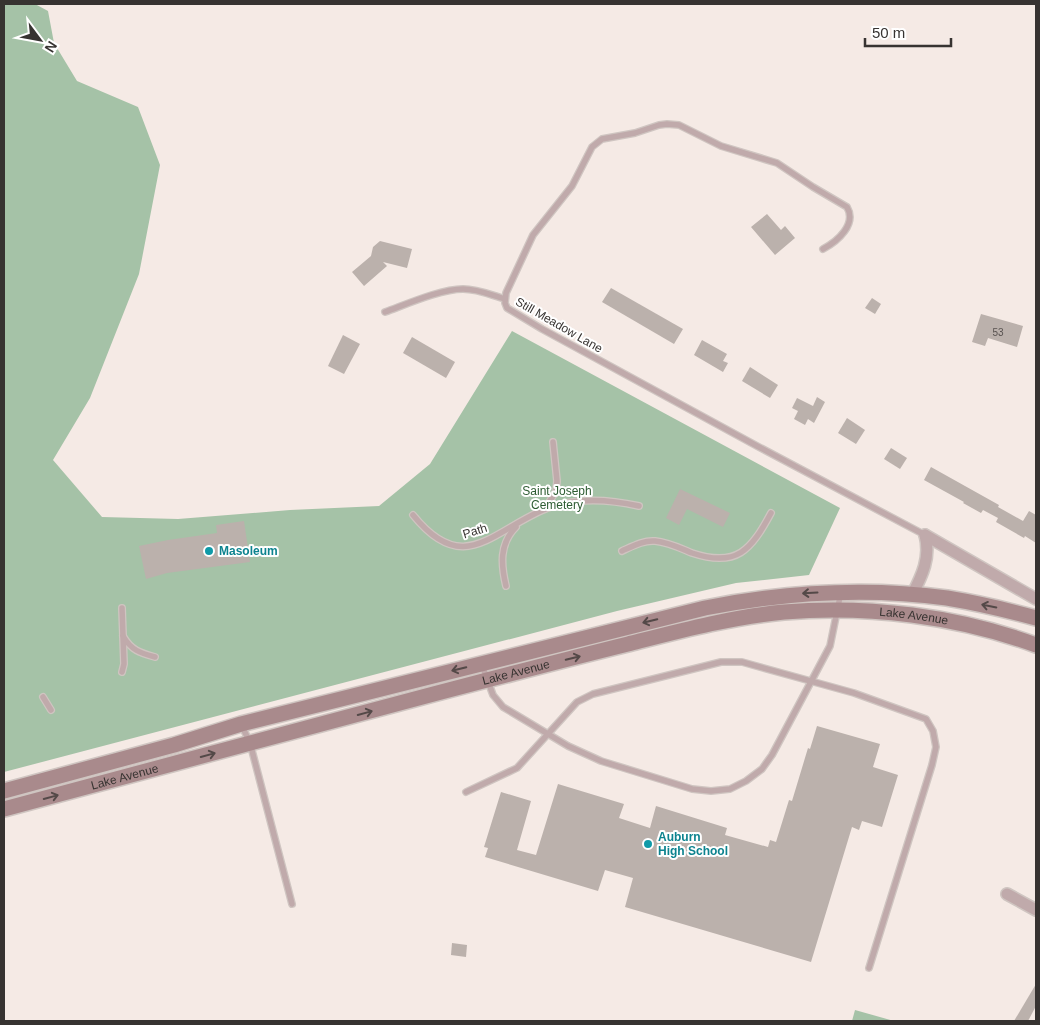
<svg xmlns="http://www.w3.org/2000/svg" width="1040" height="1025" viewBox="0 0 1040 1025" font-family="Arial,sans-serif">
	<style>
		.green { fill: #a5c2a7 }
		.building { fill: #bbb1ac }
		.lines { fill: none; stroke-linecap: round; stroke-linejoin: round }
		.service-casing { stroke: #cfc5c1; stroke-width: 8 }
		.minor-casing { stroke: #cfc5c1; stroke-width: 14 }
		.secondary-casing { stroke: #cfc5c1; stroke-width: 18 }
		.service { stroke: #c0aaab; stroke-width: 5.5 }
		.minor { stroke: #c0aaab; stroke-width: 11 }
		.secondary { stroke: #a98a8c; stroke-width: 15 }
		.oneway { stroke: #544948 }
		.culture-dot { fill: #0f9aa8; stroke: #fff; stroke-width: 2 }
		.labels { text-anchor: middle; dominant-baseline: central; stroke-width: 4; stroke-linejoin: round; paint-order: stroke }
		.number-label { font-size: 10px; fill: #585250 }
		.street-label { font-size: 12px; fill: #373331; stroke: #fff }
		.park-label { font-size: 12px; fill: #2d5c32; stroke: #fff }
		.culture-label { font-size: 12px; font-weight: bold; fill: #0d838f; stroke: #fff; text-anchor: start }
	</style>
	<rect width="100%" height="100%" fill="#f5eae5"/>
	<g class="green">
		<path d="M 4,4 L 35,4 L 48,11 L 54,43 L 77,81 L 138,107 L 160,165 L 139,274 L 90,398 L 53,460 L 102,517 L 178,519 L 290,510 L 379,506 L 430,464 L 512,331 L 840,508 L 809,575 L 736,583 L 617,611 L 4,772 Z"/>
		<path d="M 855,1010 L 894,1021 L 852,1021 Z"/>
	</g>
	<g class="building">
		<path d="M 767,214 L 781,230 L 785,226 L 795,238 L 775,255 L 751,227 Z"/>
		<path d="M 380,241 L 412,249 L 407,268 L 383,262 L 387,266 L 364,286 L 352,272 L 371,256 L 373,247 Z"/>
		<path d="M 611,288 L 683,329 L 674,344 L 602,302 Z"/>
		<path d="M 872,298 L 881,304 L 875,314 L 865,308 Z"/>
		<path d="M 981,314 L 1023,326 L 1017,347 L 988,338 L 985,346 L 972,342 Z"/>
		<path d="M 343,335 L 360,344 L 344,374 L 328,366 Z"/>
		<path d="M 412,337 L 455,362 L 446,378 L 403,353 Z"/>
		<path d="M 702,340 L 727,354 L 723,361 L 728,363 L 723,372 L 694,355 Z"/>
		<path d="M 750,367 L 778,385 L 770,398 L 742,381 Z"/>
		<path d="M 817,397 L 825,402 L 814,423 L 808,419 L 805,425 L 794,419 L 798,411 L 792,408 L 797,398 L 813,406 Z"/>
		<path d="M 847,418 L 865,430 L 856,444 L 838,433 Z"/>
		<path d="M 891,448 L 907,458 L 900,469 L 884,459 Z"/>
		<path d="M 931,467 L 999,505 L 998,507 L 1023,521 L 1029,511 L 1036,515 L 1036,543 L 1025,536 L 1024,538 L 996,522 L 998,518 L 983,510 L 981,513 L 963,503 L 964,502 L 924,480 Z"/>
		<path d="M 680,489 L 730,513 L 723,527 L 687,509 L 679,525 L 666,518 Z"/>
		<path d="M 244,521 L 250,562 L 167,573 L 146,579 L 139,546 L 168,540 L 217,533 L 216,525 Z"/>
		<path d="M 817,726 L 880,744 L 873,767 L 898,775 L 882,827 L 862,821 L 859,830 L 852,827 L 811,962 L 625,907 L 633,878 L 605,870 L 598,891 L 485,857 L 488,848 L 484,847 L 501,792 L 531,801 L 517,850 L 536,855 L 558,784 L 624,804 L 619,818 L 650,828 L 656,806 L 727,828 L 725,835 L 768,847 L 770,840 L 776,842 L 789,800 L 792,801 L 808,748 L 810,749 Z"/>
		<path d="M 452,943 L 467,945 L 466,957 L 451,955 Z"/>
		<path d="M 1036,984 L 1036,1006 L 1028,1021 L 1014,1021 Z"/>
	</g>
	<g class="lines">
		<defs>
			<g id="service">
				<path d="M 823,249 C 838,241 857,224 847,207 L 813,187 L 777,163 L 721,146 L 679,125 L 667,124 L 659,125 L 635,133 L 602,139 L 592,147 L 572,186 L 533,235 L 506,293 L 505,303 L 507,308 L 542,329 L 757,446 L 925,535"/>
				<path d="M 385,312 C 407,304 441,289 463,289 C 478,289 491,295 505,299"/>
				<path d="M 545,509 L 556,491 L 557,481 L 553,442"/>
				<path d="M 413,515 C 463,577 491,532 545,509 C 575,497 608,499 639,506"/>
				<path d="M 622,551 C 633,546 644,540 655,541 C 668,542 680,548 692,553 C 737,568 751,550 771,513"/>
				<path d="M 506,586 C 501,565 499,544 516,527"/>
				<path d="M 122,608 L 124,664 L 122,672"/>
				<path d="M 123,636 C 131,650 140,653 155,657"/>
				<path d="M 482,665 L 493,695 L 503,707 L 568,746 L 601,761 L 692,789 L 711,791 L 730,789 L 746,781 L 762,769 L 772,755 L 830,646 L 841,592"/>
				<path d="M 43,697 L 51,710"/>
				<path d="M 242,726 L 250,743 L 292,904"/>
				<path d="M 466,792 L 517,768 L 577,702 L 593,694 L 721,662 L 742,662 L 854,693 L 926,719 L 933,731 L 936,747 L 932,765 L 869,968"/>
			</g>
			<g id="minor">
				<path d="M 925,535 L 1036,599"/>
				<path d="M 912,595 C 922,576 931,557 925,535"/>
				<path d="M 1007,894 L 1036,910"/>
			</g>
			<g id="secondary">
				<path d="M 4,791 L 174,745 L 241,724 L 705,608 C 786,592 865,587 947,598 C 977,603 1007,610 1036,618"/>
				<path id="s1" d="M 4,809 C 139,773 275,737 411,700 C 483,681 555,662 628,644 C 679,631 731,617 784,612 C 868,605 957,616 1036,645"/>
			</g>
		</defs>
		<use href="#service" class="service-casing"/>
		<use href="#minor" class="minor-casing"/>
		<use href="#secondary" class="secondary-casing"/>
		<use href="#service" class="service"/>
		<use href="#minor" class="minor"/>
		<use href="#secondary" class="secondary"/>
	</g>
	<defs><path id="oneway-shaft" d="M-6 0H5M1.5-3L5.5 0L1.5 3" fill="none" stroke-width="1.6" stroke-linecap="round" stroke-linejoin="round" transform="scale(1.25)"/></defs>
	<g class="oneway">
		<use href="#oneway-shaft" transform="translate(810 593) rotate(177)"/>
		<use href="#oneway-shaft" transform="translate(989 606) rotate(-169)"/>
		<use href="#oneway-shaft" transform="translate(650 621) rotate(166)"/>
		<use href="#oneway-shaft" transform="translate(573 658) rotate(-14)"/>
		<use href="#oneway-shaft" transform="translate(459 669) rotate(166)"/>
		<use href="#oneway-shaft" transform="translate(365 713) rotate(-15)"/>
		<use href="#oneway-shaft" transform="translate(208 755) rotate(-15)"/>
		<use href="#oneway-shaft" transform="translate(51 797) rotate(-15)"/>
	</g>
	<g class="culture-dot">
		<circle cx="209" cy="551" r="5"/>
		<circle cx="648" cy="844" r="5"/>
	</g>
	<g class="labels">
		<g class="number-label">
			<text x="998" y="332">53</text>
		</g>
		<g class="street-label">
			<text transform="translate(559 325) rotate(30)">Still Meadow Lane</text>
			<text transform="translate(475 531) rotate(-17)">Path</text>
			<text stroke="none"><textPath href="#s1" startOffset="935">Lake Avenue</textPath></text>
			<text stroke="none"><textPath href="#s1" startOffset="530">Lake Avenue</textPath></text>
			<text stroke="none"><textPath href="#s1" startOffset="125">Lake Avenue</textPath></text>
		</g>
		<g class="park-label">
			<text x="557" y="491">Saint Joseph<tspan x="557" dy="14">Cemetery</tspan></text>
		</g>
		<g class="culture-label">
			<text x="219" y="551">Masoleum</text>
			<text x="658" y="837">Auburn<tspan x="658" dy="14">High School</tspan></text>
		</g>
	</g>
	<rect width="1040" height="1025" fill="none" stroke="#373331" stroke-width="10"/>
	<g transform="translate(40 40) rotate(122)" stroke="#ffffff" stroke-width="4" paint-order="stroke">
	<path d="M0-4L9 19L0 12L-9 19Z" fill="#373331"/>
	<text y="-8" font-size="14" font-weight="bold" text-anchor="middle" fill="#373331">N</text>
	</g>
	<path d="M865 38v8h86v-8" fill="none" stroke="#373331" stroke-width="2.5"/>
	<text x="872" y="38" font-size="15" fill="#373331" stroke="#ffffff" stroke-width="4" paint-order="stroke">50 m</text>
</svg>
